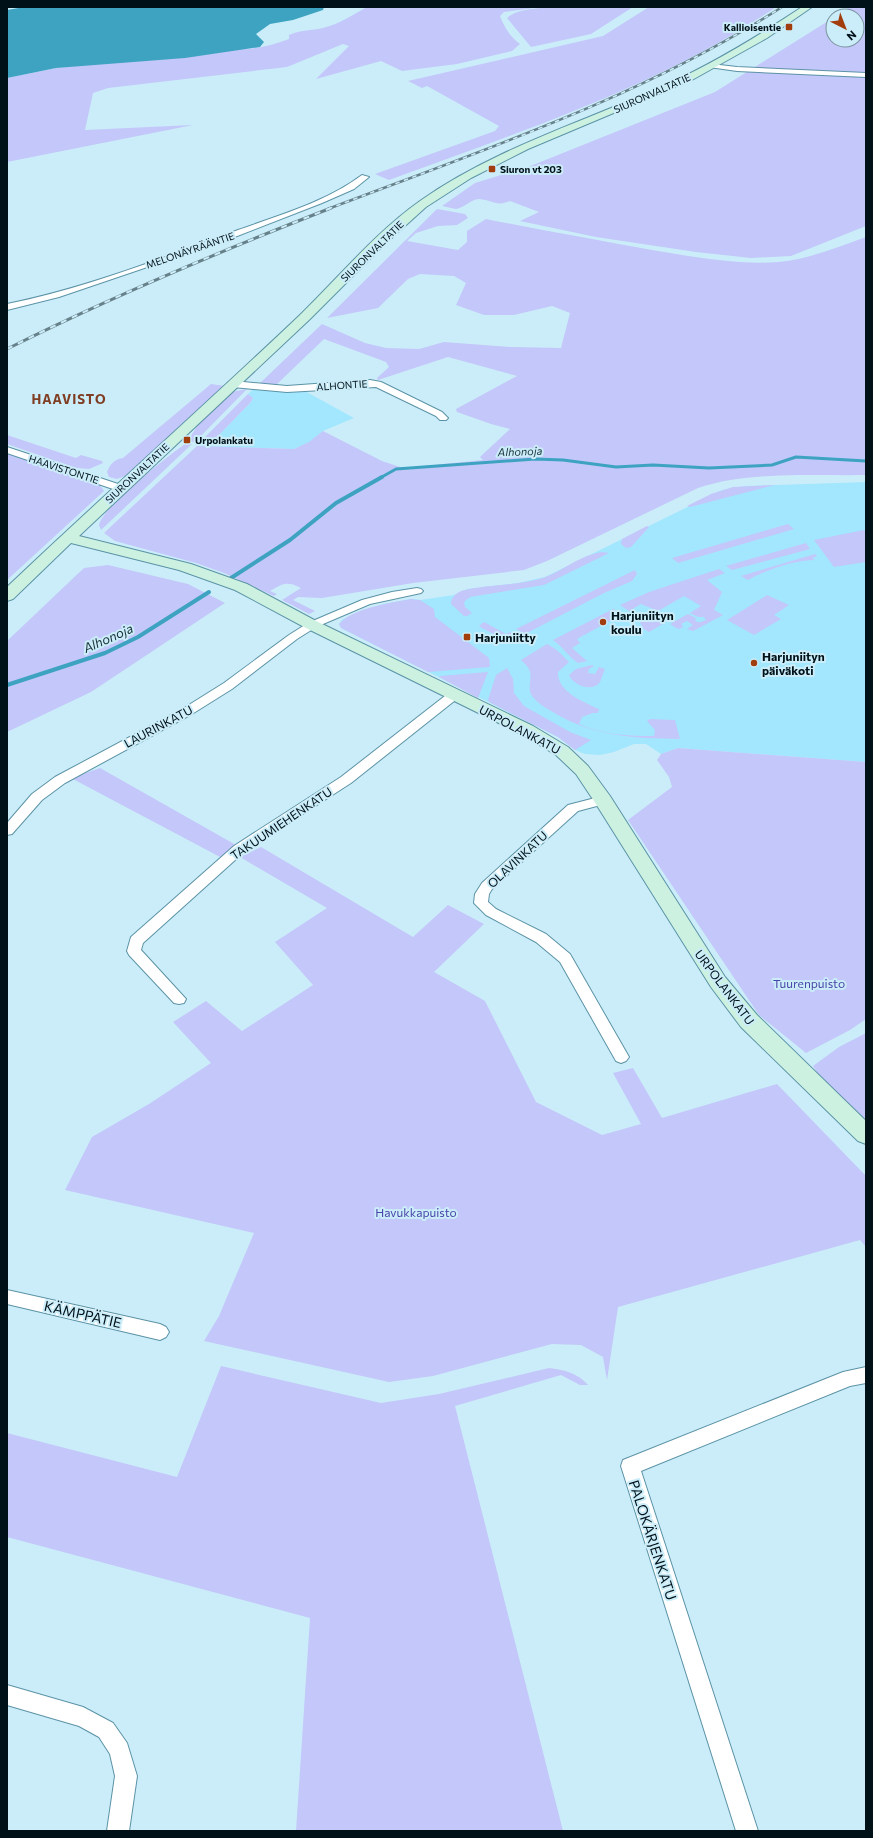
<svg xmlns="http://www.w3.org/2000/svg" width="873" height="1838" viewBox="0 0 873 1838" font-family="Commissioner,sans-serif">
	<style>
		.built { fill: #a3e7fe }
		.green { fill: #c3c7f9 }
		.water { fill: #3da3c1 }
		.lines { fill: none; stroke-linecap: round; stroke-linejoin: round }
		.stream-far1 { stroke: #3da3c1; stroke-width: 3 }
		.stream { stroke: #3da3c1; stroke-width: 4 }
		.street-casing { stroke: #5b93a6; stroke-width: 2 }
		.secondary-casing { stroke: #5b93a6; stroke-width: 2 }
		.street { fill: #fff; fill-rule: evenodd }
		.secondary { fill: #ccf1e0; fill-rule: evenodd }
		.rail-far1-casing { stroke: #67818b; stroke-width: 2.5 }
		.rail-casing { stroke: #67818b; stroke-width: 3 }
		.rail-far1 { stroke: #cbedf9; stroke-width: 1.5; stroke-dasharray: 4.5; stroke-linecap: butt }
		.rail { stroke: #cbedf9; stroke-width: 2; stroke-dasharray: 6; stroke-linecap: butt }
		.poi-dot { fill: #a23d0e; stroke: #cbedf9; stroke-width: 1.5 }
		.labels { text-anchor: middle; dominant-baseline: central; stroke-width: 4; stroke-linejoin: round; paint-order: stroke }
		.far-poi-label { font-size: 10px; font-weight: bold; fill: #001118; stroke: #cbedf9; text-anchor: start }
		.far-street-label { font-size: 10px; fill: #001118; stroke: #cbedf9 }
		.far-water-label { font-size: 11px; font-style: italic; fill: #182f36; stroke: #cbedf9 }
		.poi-label { font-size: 12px; font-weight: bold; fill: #001118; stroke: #cbedf9; text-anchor: start }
		.street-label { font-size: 12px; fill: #001118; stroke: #cbedf9 }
		.park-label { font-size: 12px; fill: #4a43a9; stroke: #cbedf9 }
		.far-district-label { font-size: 13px; font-weight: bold; letter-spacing: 1px; fill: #7f3d23; stroke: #cbedf9 }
		.water-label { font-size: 13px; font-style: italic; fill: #182f36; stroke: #cbedf9 }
		.near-street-label { font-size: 14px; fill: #001118; stroke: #cbedf9 }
	</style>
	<rect width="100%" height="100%" fill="#cbedf9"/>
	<g class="built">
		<path d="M 254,388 L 303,390 L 354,418 L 323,431 L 310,442 L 294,449 L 197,446 L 204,438 L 216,438 L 251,402 L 253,398 L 248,394 Z"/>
		<path d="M 866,482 L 866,762 L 678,748 L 661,754 L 646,744 L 634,744 L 614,752 L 600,755 L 585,754 L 575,750 L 558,737 L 341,628 L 339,624 L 343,619 L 383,604 L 411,599 L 420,600 L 454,595 L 467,589 L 518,583 L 545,577 L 722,490 L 746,486 Z"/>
	</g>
	<g class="green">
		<path d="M 367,7 L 541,7 L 504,12 L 500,16 C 504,27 511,38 520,44 L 512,51 L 457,64 L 402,71 L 381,61 L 316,79 L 349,46 L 343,44 L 287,67 L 108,88 L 93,93 L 85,130 L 193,125 L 7,162 L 7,78 L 56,68 L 233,49 C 252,50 271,46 289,39 L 289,35 C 304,29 310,31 323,28 C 339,24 353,15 367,7 Z"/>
		<path d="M 570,7 L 633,7 L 591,34 L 531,47 L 507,18 C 522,5 551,9 570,7 Z"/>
		<path d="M 649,7 L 776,7 C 658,87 522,131 389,180 L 375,174 L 495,131 L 499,126 L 427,86 L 422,88 L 408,81 L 603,36 Z"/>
		<path d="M 850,7 L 866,7 L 866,226 L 791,256 L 751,258 L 696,252 L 596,237 L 520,221 L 539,212 L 510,201 C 496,207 493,200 479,199 C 471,199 464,208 456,209 L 442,206 L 475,183 L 533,165 L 715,92 L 833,18 L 833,40 L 857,40 L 857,16 L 836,16 Z"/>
		<path d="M 437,209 L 465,214 L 468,218 L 457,225 L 438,226 L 416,233 L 407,241 L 458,250 L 467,242 L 467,231 L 486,219 C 541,230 597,240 652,250 C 694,257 737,265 779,262 C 809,259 838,247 866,237 L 866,475 C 812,476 750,471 698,488 L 547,561 L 524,570 L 413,583 L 322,598 L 298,597 L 293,600 L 315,611 L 309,614 L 282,600 L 301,588 C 288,581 283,583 270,591 L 277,594 L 274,596 L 224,573 L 196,563 L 126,544 L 115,541 L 104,533 L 197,446 L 294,449 L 309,442 L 323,431 L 382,461 L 403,468 L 483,460 L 480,457 L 510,429 L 491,424 L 457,412 L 456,409 L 517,376 L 448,357 L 378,380 L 377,378 L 389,367 L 386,362 L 324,339 L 275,386 L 258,385 L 322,324 L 365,343 L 386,348 L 419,349 L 444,342 L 511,347 L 561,348 L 570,313 L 552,306 L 514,315 L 484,315 L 456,305 L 466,283 L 454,276 L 420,274 L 408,279 L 378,308 L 327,318 Z"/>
		<path d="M 211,384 L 225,386 L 128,475 L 117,479 L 109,477 L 107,472 C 110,464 115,459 123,458 Z"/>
		<path d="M 247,389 L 195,442 L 188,441 L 199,423 L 232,392 Z"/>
		<path d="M 248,394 L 253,398 L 251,402 L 216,438 L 204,438 Z"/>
		<path d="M 7,435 L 76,458 L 81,455 L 102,461 L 103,463 L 89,469 L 76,468 L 7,444 Z"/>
		<path d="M 185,444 L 192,444 L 101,530 L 99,525 C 103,506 167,457 185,444 Z"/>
		<path d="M 7,453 L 99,484 L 104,491 L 7,580 Z"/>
		<path d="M 775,485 L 690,507 L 687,506 L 711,494 L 733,487 Z"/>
		<path d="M 788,524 L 794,529 L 678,563 L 672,558 Z"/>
		<path d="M 647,526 L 649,527 L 631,547 L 626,548 L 621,544 L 622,539 Z"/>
		<path d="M 864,530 L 866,532 L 866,562 L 834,567 L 814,540 Z"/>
		<path d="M 806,543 L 810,549 L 732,570 L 726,566 Z"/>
		<path d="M 602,552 L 609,553 L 544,585 L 470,597 L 464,602 L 465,607 L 472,613 L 467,616 L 464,616 L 451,604 C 451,598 455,594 461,591 C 488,584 516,586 543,578 C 563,571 580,555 602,552 Z"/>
		<path d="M 815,554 L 817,556 L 812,558 L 815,560 C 795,560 765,570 748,580 L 741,576 Z"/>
		<path d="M 108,565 L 188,584 L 225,603 L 91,692 L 7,732 L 7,641 L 84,568 Z"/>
		<path d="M 719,569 L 725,573 L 707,580 L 722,592 L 714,610 L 723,615 L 693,631 L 687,629 L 693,625 L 687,621 L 681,624 L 683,626 L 682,628 L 678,629 L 670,624 L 688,614 L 696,618 L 695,620 L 697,622 L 701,622 L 706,620 L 704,617 L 698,617 L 690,613 L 701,606 L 684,596 L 658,611 L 641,604 L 629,611 L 620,605 L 649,592 Z"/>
		<path d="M 635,570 L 637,574 L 632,581 L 604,593 L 525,634 L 516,629 Z"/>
		<path d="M 767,595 L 789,605 L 774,615 L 781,619 L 754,635 L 727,620 Z"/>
		<path d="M 411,599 L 420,600 L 434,609 L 435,617 L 489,658 L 490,667 L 428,672 L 341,628 L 339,624 C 353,608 390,603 411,599 Z"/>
		<path d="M 613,609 L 624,613 L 577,639 L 580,643 L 572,648 L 587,661 L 578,663 C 568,656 563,647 553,640 Z"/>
		<path d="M 655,611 L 659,616 L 663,614 L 671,619 L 649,632 L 644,629 L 638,619 L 644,615 L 647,616 Z"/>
		<path d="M 484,622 L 506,634 L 510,632 L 517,637 C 502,639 492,634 479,626 Z"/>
		<path d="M 547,644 C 557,649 561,654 569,662 L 558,672 C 557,692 584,702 599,709 L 598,713 L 593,713 L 582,717 L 579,724 C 604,735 628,736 654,736 L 655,730 L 647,721 L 650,719 L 675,720 L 680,739 C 634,738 597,737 556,714 C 548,709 538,704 532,696 C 527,688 532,680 530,672 C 529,667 524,663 521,660 Z"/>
		<path d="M 592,665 L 594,666 L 589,669 L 588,673 L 595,674 L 599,667 L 605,669 C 603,673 602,678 600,682 C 592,693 573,685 569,675 L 576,669 Z"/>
		<path d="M 507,668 L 513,679 L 514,693 L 524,706 L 570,732 L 591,740 L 575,750 L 558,737 L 489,702 L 488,700 L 496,675 Z"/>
		<path d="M 488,672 L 478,698 L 439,677 L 440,676 Z"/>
		<path d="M 678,748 L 866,762 L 866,1019 L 850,1030 L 806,1053 L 759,1015 L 628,820 L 672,787 L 669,777 L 657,760 L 661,754 Z"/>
		<path d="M 100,768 L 236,845 L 222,858 L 71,778 Z"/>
		<path d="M 261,847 L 413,937 L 448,905 L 484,924 L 434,972 L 485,1001 L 536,1102 L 602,1135 L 641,1124 L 613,1073 L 633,1068 L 662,1118 L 777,1084 L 866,1176 L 866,1247 L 860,1240 L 618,1307 L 607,1380 L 603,1357 L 581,1345 L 552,1344 L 433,1376 L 389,1382 L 204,1341 L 219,1316 L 254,1233 L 65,1190 L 92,1137 L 149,1104 L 211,1063 L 173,1022 L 206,1001 L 242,1031 L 313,985 L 275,942 L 327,908 L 240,857 Z"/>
		<path d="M 866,1033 L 866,1125 L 829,1091 L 813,1066 L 839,1047 Z"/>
		<path d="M 221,1366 L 381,1403 L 439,1394 L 549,1368 C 564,1370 578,1373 588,1385 L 580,1385 L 561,1375 L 455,1406 L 563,1831 L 296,1831 L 310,1618 L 7,1537 L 7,1433 L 177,1477 Z"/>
	</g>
	<path class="water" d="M 24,7 L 324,7 L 323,10 L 293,20 L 270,24 L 256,34 L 264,42 L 260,47 L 185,58 L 56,68 L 7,78 L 7,10 Z"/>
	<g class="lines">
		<path class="stream-far1" d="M 380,478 L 396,469 L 535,459 L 563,460 L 616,467 L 653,465 L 709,468 L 772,465 L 796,457 L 866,461"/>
		<g class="stream">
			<path d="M 231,578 L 290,540 L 336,503 L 382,477"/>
			<path d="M 7,685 L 105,653 L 138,637 L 209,592"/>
		</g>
		<defs>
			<g id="street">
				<path d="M 711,64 L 737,67 L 866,73 L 866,77 L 737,71 L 709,67 L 708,66 Z"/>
				<path d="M 362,175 L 369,177 L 354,189 L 322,203 L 227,240 L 59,297 L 7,310 L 7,304 C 86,288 163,258 238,230 C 280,215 326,202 362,175 Z"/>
				<path d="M 370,380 L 381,382 L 442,412 L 448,418 L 446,420 L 440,420 L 436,416 L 376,387 L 287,392 L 233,387 L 228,384 L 233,381 L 287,386 Z"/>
				<path d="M 7,447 L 124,486 L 125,488 L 124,490 L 116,490 L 7,453 Z"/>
				<path d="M 417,588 L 421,589 L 423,591 L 421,593 L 370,604 L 316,627 L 297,639 L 232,689 L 192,714 L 65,783 L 42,800 L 12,834 L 7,835 L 7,823 L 32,794 L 55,777 L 184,708 L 224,683 L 289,635 L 308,623 L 362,600 L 392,592 Z"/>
				<path d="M 454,691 L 460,695 L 458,698 L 351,783 L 244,852 L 143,943 L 141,950 L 186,999 L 184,1003 L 179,1004 L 174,1003 L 129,955 L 127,951 L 131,937 L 234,846 L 341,777 L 450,692 Z"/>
				<path d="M 603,796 L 608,797 L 609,800 L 608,803 L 578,811 L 492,889 L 489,894 L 488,902 L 496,909 L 546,934 L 570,954 L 629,1057 L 626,1061 L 621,1063 L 616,1061 L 560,962 L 536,942 L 486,915 L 474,903 L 475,894 L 482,883 L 568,805 Z"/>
				<path d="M 7,1290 L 160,1324 L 166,1327 L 169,1332 L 166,1337 L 160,1340 L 7,1304 Z"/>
				<path d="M 866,1367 L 866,1383 L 850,1386 L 641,1471 L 758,1831 L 736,1831 L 621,1466 L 623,1460 L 843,1372 Z"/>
				<path d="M 7,1685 L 83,1707 L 113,1723 L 127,1743 L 137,1776 L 129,1831 L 107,1831 L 115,1776 L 110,1754 L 99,1737 L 79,1726 L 7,1705 Z"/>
			</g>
			<path id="secondary" d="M 802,7 L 812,7 L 767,38 L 692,80 L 528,149 L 471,178 L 426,207 L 384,245 L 309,320 L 79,536 L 191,564 L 247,584 L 318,622 L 533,726 L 568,747 L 588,766 L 610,796 L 725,977 L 757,1015 L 866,1121 L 866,1144 L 858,1141 L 741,1027 L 711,987 L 596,804 L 576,774 L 556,755 L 521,734 L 306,628 L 235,590 L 179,570 L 71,543 L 13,599 L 7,601 L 7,587 C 104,495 203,407 300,315 C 338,278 376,232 420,201 C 491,151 574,125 654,90 C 706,68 755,38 802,7 Z"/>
		</defs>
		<use href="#street" class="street-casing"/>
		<use href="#secondary" class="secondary-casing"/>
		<use href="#street" class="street"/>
		<use href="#secondary" class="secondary"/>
		<defs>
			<path id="rail-far1" d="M 328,209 C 483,150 642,97 782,7"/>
			<path id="rail" d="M 7,349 C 113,296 221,251 331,208"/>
		</defs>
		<use href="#rail-far1" class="rail-far1-casing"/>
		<use href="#rail" class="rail-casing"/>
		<use href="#rail-far1" class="rail-far1"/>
		<use href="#rail" class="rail"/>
	</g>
	<g class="poi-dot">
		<rect x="785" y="23" width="8" height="8" rx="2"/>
		<rect x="488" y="165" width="8" height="8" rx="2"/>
		<rect x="183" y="436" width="8" height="8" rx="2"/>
		<circle cx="603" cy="622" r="4"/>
		<rect x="463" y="633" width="8" height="8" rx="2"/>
		<circle cx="754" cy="663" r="4"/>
	</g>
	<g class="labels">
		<g class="far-poi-label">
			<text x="781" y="27" text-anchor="end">Kallioisentie</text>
			<text x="500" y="169">Siuron vt 203</text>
			<text x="195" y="440">Urpolankatu</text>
		</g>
		<g class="far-street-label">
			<text transform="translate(652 93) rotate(-24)">SIURONVALTATIE</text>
			<text transform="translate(190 250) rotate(-19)">MELONÄYRÄÄNTIE</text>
			<text transform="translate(372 251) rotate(-44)">SIURONVALTATIE</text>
			<text transform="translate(342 385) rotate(-4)">ALHONTIE</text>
			<text transform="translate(64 469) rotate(18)">HAAVISTONTIE</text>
			<text transform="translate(137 473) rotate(-43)">SIURONVALTATIE</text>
		</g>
		<g class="far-water-label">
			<text transform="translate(520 451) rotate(-2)">Alhonoja</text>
		</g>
		<g class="poi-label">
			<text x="611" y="615">Harjuniityn<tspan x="611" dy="14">koulu</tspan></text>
			<text x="475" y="637">Harjuniitty</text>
			<text x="762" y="656">Harjuniityn<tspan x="762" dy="14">päiväkoti</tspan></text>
		</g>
		<g class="street-label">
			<text transform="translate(158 726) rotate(-28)">LAURINKATU</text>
			<text transform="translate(520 729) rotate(28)">URPOLANKATU</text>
			<text transform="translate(281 823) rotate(-34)">TAKUUMIEHENKATU</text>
			<text transform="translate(517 859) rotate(-43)">OLAVINKATU</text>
			<text transform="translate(725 987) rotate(53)">URPOLANKATU</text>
		</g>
		<g class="park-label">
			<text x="809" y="983">Tuurenpuisto</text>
			<text x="416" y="1212">Havukkapuisto</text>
		</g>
		<g class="far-district-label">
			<text x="69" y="399">HAAVISTO</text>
		</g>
		<g class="water-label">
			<text transform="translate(108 638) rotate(-24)">Alhonoja</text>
		</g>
		<g class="near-street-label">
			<text transform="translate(83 1314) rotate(13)">KÄMPPÄTIE</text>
			<text transform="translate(653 1540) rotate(72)">PALOKÄRJENKATU</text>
		</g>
	</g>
	<rect width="873" height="1838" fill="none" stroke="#001118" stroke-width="16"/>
	<g transform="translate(845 28) rotate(138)"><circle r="19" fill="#cbedf9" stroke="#7a959f"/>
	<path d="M0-3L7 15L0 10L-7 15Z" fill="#a23d0e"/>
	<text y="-6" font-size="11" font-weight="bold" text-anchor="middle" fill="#001118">N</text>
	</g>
</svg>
